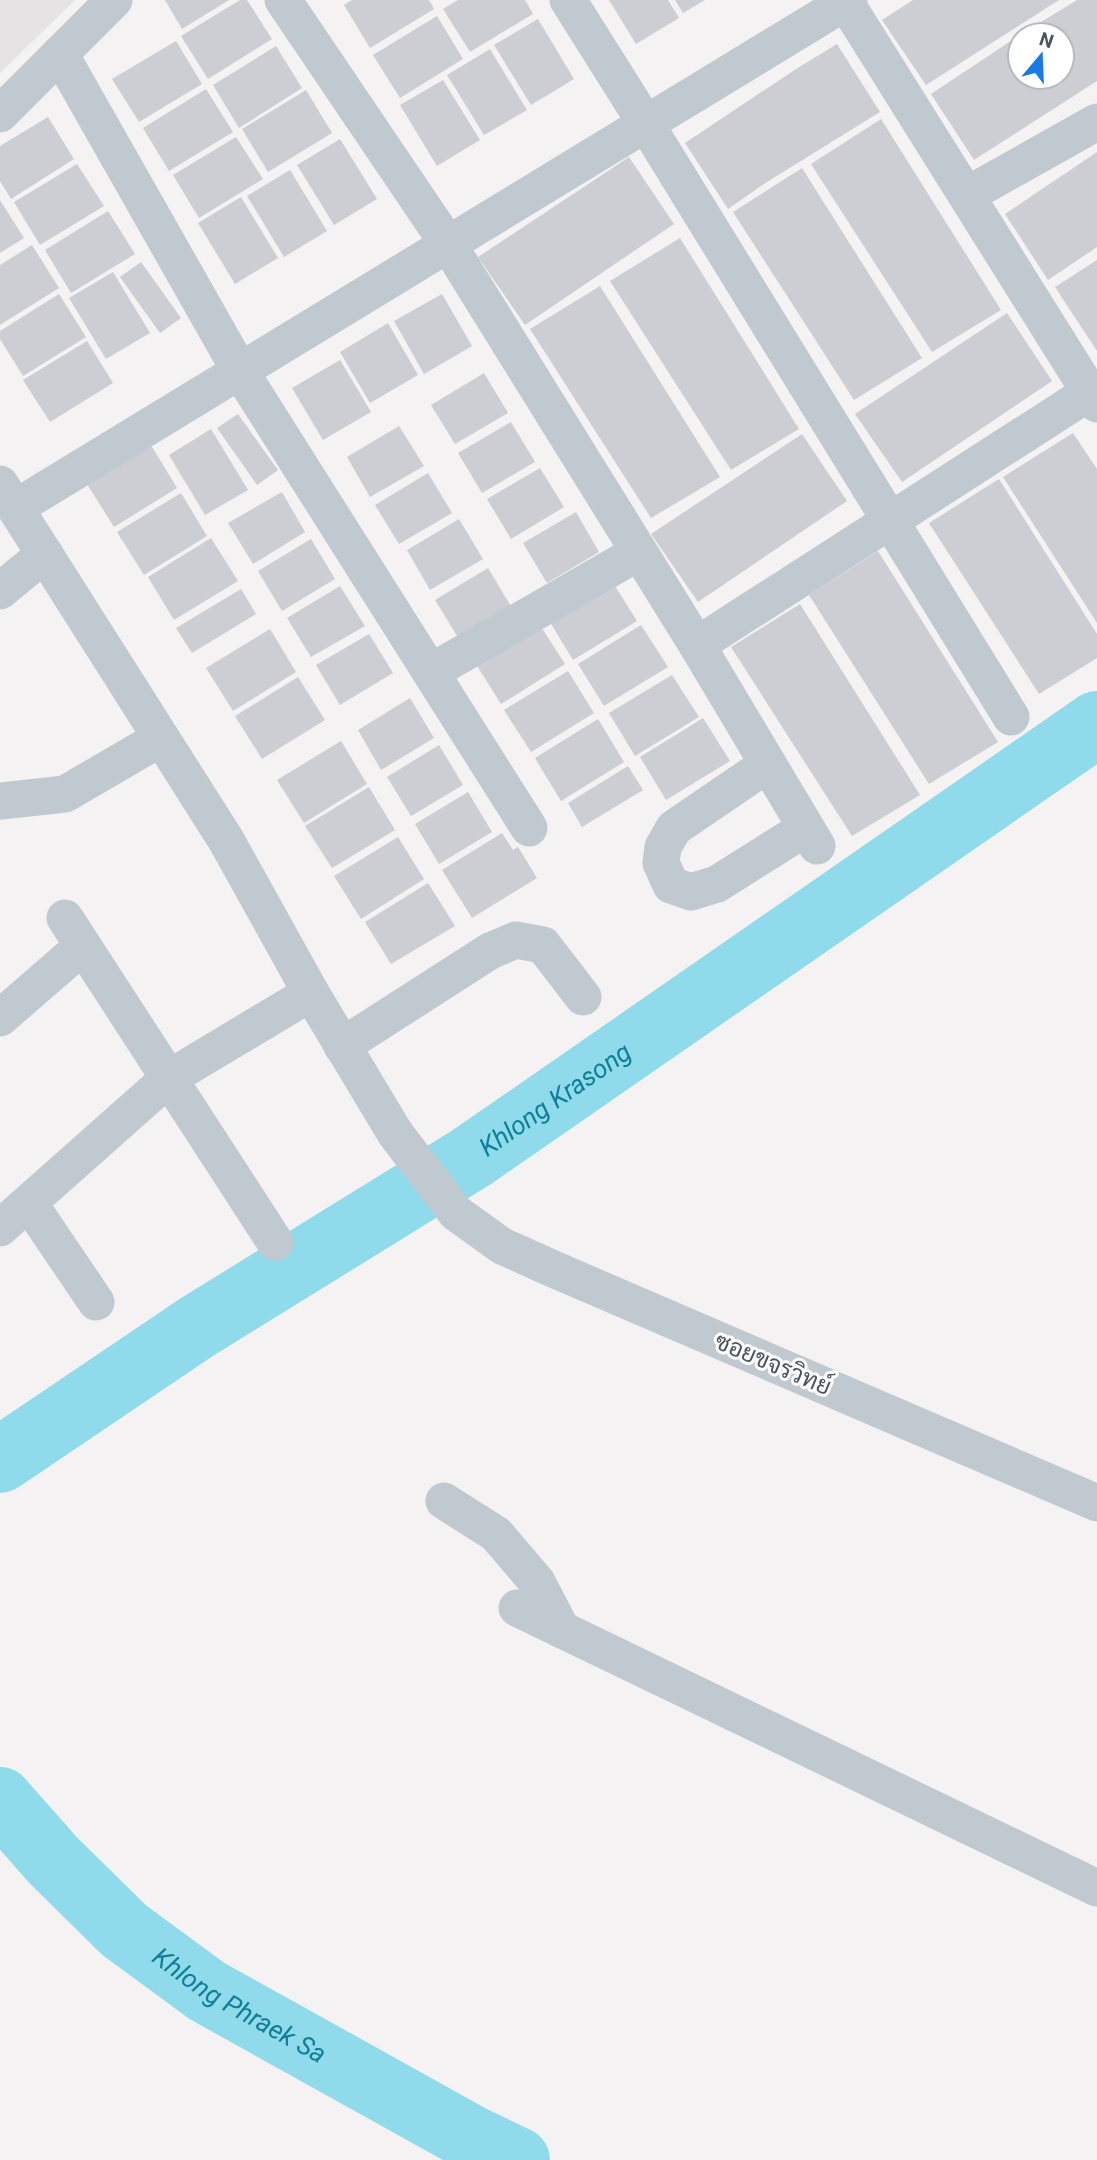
<svg xmlns="http://www.w3.org/2000/svg" width="1097" height="2160" viewBox="0 0 1097 2160" font-family="Roboto,Sarabun,sans-serif">
	<style>
		.education { fill: #e5e3e4 }
		.lines { fill: none; stroke-linecap: round; stroke-linejoin: round }
		.river { stroke: #90dbeb; stroke-width: 66 }
		.building { fill: #ccced4 }
		.minor { stroke: #c0c9d0; stroke-width: 37 }
		.labels { text-anchor: middle; dominant-baseline: central; stroke-width: 6; stroke-linejoin: round; paint-order: stroke }
		.street-label { font-size: 24px; fill: #49555f; stroke: #fff }
		.water-label { font-size: 26px; font-style: italic; fill: #0f7e96; stroke: #fff }
	</style>
	<rect width="100%" height="100%" fill="#f4f2f2"/>
	<path class="education" d="M 0,0 L 75,0 L 0,73 Z"/>
	<g class="lines">
		<g class="river">
			<path id="s1" d="M 0,1460 L 197,1327 L 472,1157 L 1097,724"/>
			<path id="s2" d="M 0,1800 L 53,1860 L 124,1930 L 207,1991 L 473,2139 L 517,2160"/>
		</g>
	</g>
	<g class="building">
		<path d="M 165,0 L 229,0 L 182,29 Z"/>
		<path d="M 240,0 L 247,0 L 272,39 L 208,79 L 181,36 Z"/>
		<path d="M 352,0 L 429,0 L 434,9 L 370,48 L 344,5 Z"/>
		<path d="M 458,0 L 525,0 L 533,14 L 470,52 L 443,9 Z"/>
		<path d="M 609,0 L 668,0 L 679,18 L 636,44 Z"/>
		<path d="M 675,0 L 705,0 L 683,13 Z"/>
		<path d="M 913,0 L 1059,0 L 926,85 L 882,20 Z"/>
		<path d="M 1077,0 L 1097,0 L 1097,81 L 974,160 L 931,94 L 1020,35 L 1020,77 L 1062,77 L 1062,35 L 1020,35 Z"/>
		<path d="M 437,16 L 463,59 L 400,98 L 373,55 Z"/>
		<path d="M 538,19 L 574,79 L 531,105 L 494,45 Z"/>
		<path d="M 176,41 L 202,84 L 139,122 L 112,79 Z"/>
		<path d="M 837,44 L 880,112 L 767,182 L 728,209 L 685,143 L 796,69 Z"/>
		<path d="M 276,46 L 302,88 L 239,128 L 213,85 Z"/>
		<path d="M 490,49 L 527,110 L 484,135 L 447,75 Z"/>
		<path d="M 443,80 L 480,140 L 437,166 L 400,105 Z"/>
		<path d="M 206,89 L 233,132 L 169,171 L 143,128 Z"/>
		<path d="M 306,90 L 332,133 L 268,172 L 242,129 Z"/>
		<path d="M 48,117 L 74,159 L 11,199 L 0,181 L 0,146 Z"/>
		<path d="M 881,119 L 1001,310 L 932,352 L 811,164 Z"/>
		<path d="M 236,137 L 263,179 L 199,218 L 173,175 Z"/>
		<path d="M 340,139 L 377,199 L 334,225 L 297,165 Z"/>
		<path d="M 1097,152 L 1097,247 L 1048,280 L 1005,214 Z"/>
		<path d="M 629,157 L 674,224 L 525,325 L 478,257 Z"/>
		<path d="M 77,164 L 104,206 L 40,245 L 14,202 Z"/>
		<path d="M 802,168 L 922,358 L 854,400 L 733,212 Z"/>
		<path d="M 290,170 L 327,231 L 284,257 L 247,196 Z"/>
		<path d="M 241,197 L 278,258 L 235,284 L 198,223 Z"/>
		<path d="M 0,200 L 24,238 L 0,253 Z"/>
		<path d="M 108,211 L 135,254 L 71,293 L 45,250 Z"/>
		<path d="M 680,238 L 799,429 L 731,470 L 610,281 Z"/>
		<path d="M 32,245 L 59,288 L 0,325 L 0,265 Z"/>
		<path d="M 1097,260 L 1097,351 L 1055,287 Z"/>
		<path d="M 141,262 L 181,318 L 160,333 L 120,277 Z"/>
		<path d="M 113,272 L 150,333 L 106,359 L 69,298 Z"/>
		<path d="M 600,286 L 720,477 L 651,518 L 530,329 Z"/>
		<path d="M 59,294 L 86,337 L 23,376 L 0,339 L 0,331 Z"/>
		<path d="M 442,294 L 472,346 L 424,374 L 394,321 Z"/>
		<path d="M 1007,313 L 1052,381 L 902,482 L 855,414 Z"/>
		<path d="M 388,323 L 418,375 L 370,403 L 340,352 Z"/>
		<path d="M 87,341 L 113,383 L 50,422 L 23,380 Z"/>
		<path d="M 340,360 L 371,412 L 323,440 L 292,388 Z"/>
		<path d="M 484,373 L 508,413 L 455,444 L 431,405 Z"/>
		<path d="M 238,414 L 278,470 L 257,485 L 217,428 Z"/>
		<path d="M 511,422 L 535,462 L 482,493 L 458,453 Z"/>
		<path d="M 399,426 L 424,466 L 370,497 L 347,457 Z"/>
		<path d="M 211,429 L 248,490 L 205,515 L 169,455 Z"/>
		<path d="M 1073,433 L 1097,469 L 1097,623 L 1003,477 Z"/>
		<path d="M 802,434 L 847,501 L 698,602 L 651,534 Z"/>
		<path d="M 151,445 L 177,488 L 114,527 L 87,484 Z"/>
		<path d="M 540,468 L 564,507 L 511,539 L 487,499 Z"/>
		<path d="M 428,473 L 452,513 L 399,544 L 375,505 Z"/>
		<path d="M 999,479 L 1097,634 L 1097,658 L 1039,694 L 929,523 Z"/>
		<path d="M 282,492 L 305,532 L 253,564 L 228,523 Z"/>
		<path d="M 181,493 L 207,536 L 144,575 L 117,532 Z"/>
		<path d="M 576,512 L 599,552 L 547,583 L 523,543 Z"/>
		<path d="M 459,519 L 483,559 L 430,590 L 407,550 Z"/>
		<path d="M 211,538 L 238,581 L 174,620 L 148,577 Z"/>
		<path d="M 311,539 L 335,579 L 282,611 L 258,571 Z"/>
		<path d="M 878,551 L 998,742 L 929,784 L 809,595 Z"/>
		<path d="M 488,568 L 512,608 L 459,639 L 435,600 Z"/>
		<path d="M 610,578 L 637,621 L 573,660 L 547,617 Z"/>
		<path d="M 340,586 L 365,626 L 311,657 L 287,618 Z"/>
		<path d="M 241,589 L 256,614 L 192,653 L 176,628 Z"/>
		<path d="M 800,604 L 920,795 L 852,836 L 731,647 Z"/>
		<path d="M 538,622 L 565,664 L 501,704 L 474,661 Z"/>
		<path d="M 641,625 L 668,667 L 604,706 L 578,664 Z"/>
		<path d="M 270,629 L 296,672 L 233,711 L 206,668 Z"/>
		<path d="M 369,634 L 393,673 L 340,705 L 316,665 Z"/>
		<path d="M 568,671 L 594,713 L 531,752 L 504,710 Z"/>
		<path d="M 672,675 L 699,717 L 635,756 L 609,713 Z"/>
		<path d="M 298,677 L 325,720 L 262,759 L 235,716 Z"/>
		<path d="M 410,698 L 434,738 L 381,770 L 358,730 Z"/>
		<path d="M 703,718 L 730,761 L 666,800 L 640,757 Z"/>
		<path d="M 598,719 L 624,762 L 561,801 L 535,758 Z"/>
		<path d="M 341,741 L 367,784 L 304,823 L 277,780 Z"/>
		<path d="M 439,745 L 463,785 L 411,816 L 387,777 Z"/>
		<path d="M 628,766 L 643,790 L 582,827 L 568,803 Z"/>
		<path d="M 369,787 L 395,830 L 332,868 L 305,826 Z"/>
		<path d="M 468,792 L 492,832 L 439,864 L 415,824 Z"/>
		<path d="M 502,833 L 513,850 L 518,847 L 537,878 L 472,918 L 442,870 Z"/>
		<path d="M 398,837 L 424,879 L 361,919 L 334,876 Z"/>
		<path d="M 428,883 L 455,926 L 391,964 L 365,922 Z"/>
	</g>
	<g class="lines">
		<g class="minor">
			<path d="M 283,0 L 448,244 L 697,645 L 817,846"/>
			<path d="M 568,0 L 646,124 L 1011,717"/>
			<path d="M 844,0 L 1097,404"/>
			<path d="M 60,54 L 240,371 L 529,828"/>
			<path d="M 0,114 L 114,0"/>
			<path d="M 967,195 L 1097,122"/>
			<path d="M 0,484 L 226,840 L 311,993 L 395,1133 L 456,1213 L 502,1246 L 551,1268 L 1097,1503"/>
			<path d="M 15,508 L 849,0"/>
			<path d="M 0,591 L 45,554"/>
			<path d="M 697,645 L 1090,392"/>
			<path d="M 431,672 L 639,552"/>
			<path d="M 768,764 L 674,828 L 663,847 L 661,863 L 671,885 L 691,892 L 717,884 L 806,828"/>
			<path d="M 0,801 L 65,794 L 161,738"/>
			<path d="M 65,918 L 275,1242"/>
			<path d="M 0,1018 L 83,946"/>
			<path d="M 342,1046 L 490,951 L 516,940 L 543,945 L 583,997"/>
			<path d="M 29,1203 L 96,1302"/>
			<path d="M 0,1228 L 169,1078 L 311,993"/>
			<path d="M 444,1501 L 496,1534 L 537,1582 L 562,1630"/>
			<path d="M 517,1608 L 1097,1888"/>
		</g>
	</g>
	<g class="labels">
		<g class="street-label">
			<text transform="translate(773 1364) rotate(23)">ซอยขจรวิทย์</text>
		</g>
		<g class="water-label">
			<text stroke="none"><textPath href="#s1" startOffset="662">Khlong Krasong</textPath></text>
			<text stroke="none"><textPath href="#s2" startOffset="318">Khlong Phraek Sa</textPath></text>
		</g>
	</g>
	<g transform="translate(1041 56) rotate(19)"><circle r="33" fill="#ffffff" stroke="#b6bbbf" stroke-width="2"/>
	<path d="M0-5L12 26L0 18L-12 26Z" fill="#1c79e3"/>
	<text y="-10" font-size="19" font-weight="bold" text-anchor="middle" fill="#49555f">N</text>
	</g>
</svg>
